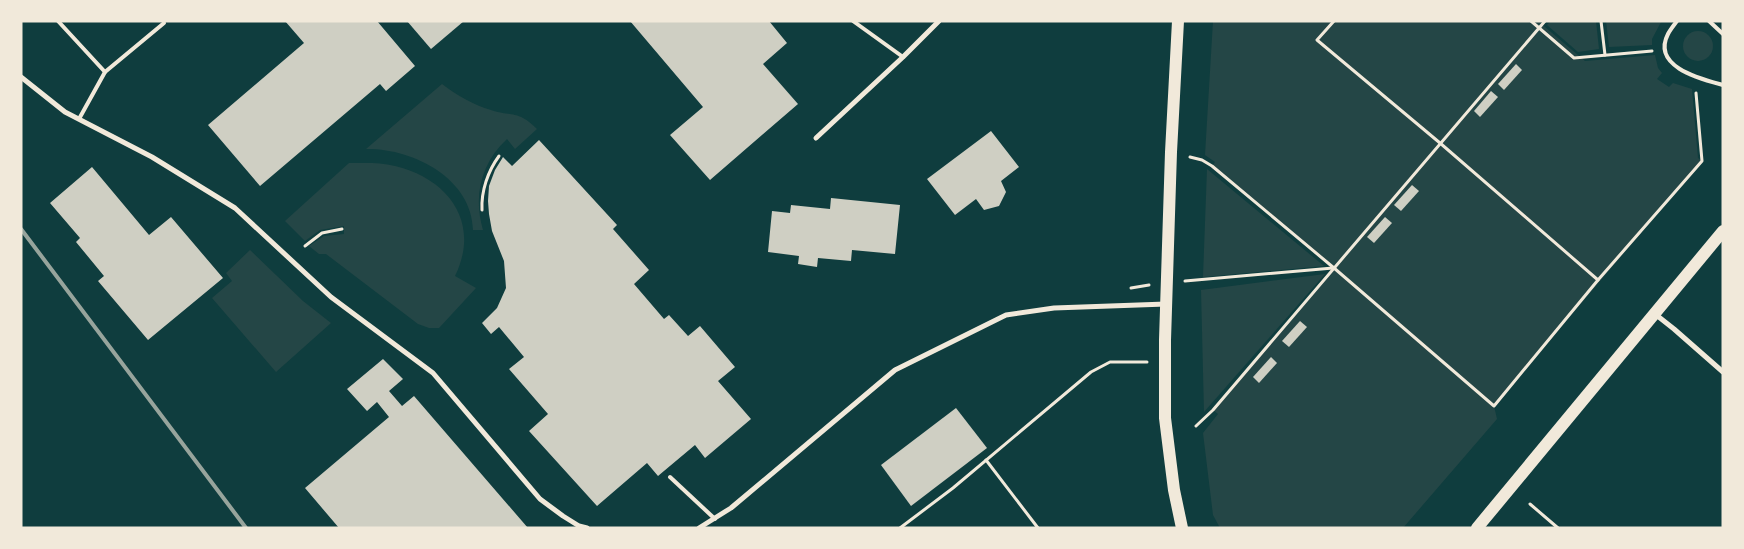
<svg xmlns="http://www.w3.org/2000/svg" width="1744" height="549" viewBox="0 0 1744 549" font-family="Commissioner,sans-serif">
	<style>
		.green { fill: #244646 }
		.building { fill: #cfcfc3 }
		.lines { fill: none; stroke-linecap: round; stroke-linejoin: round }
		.path { stroke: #f1e9da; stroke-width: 3 }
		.service { stroke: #f1e9da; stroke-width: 4 }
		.minor { stroke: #f1e9da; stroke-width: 5 }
		.primary { stroke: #f1e9da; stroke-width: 12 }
		.rail { stroke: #97a49c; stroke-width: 4 }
	</style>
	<rect width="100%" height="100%" fill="#0f3d3e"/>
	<g class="green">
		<path d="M 1213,21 L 1538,21 L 1585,61 L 1655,55 L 1658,68 L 1662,73 L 1657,79 L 1669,87 L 1673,83 L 1692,89 L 1698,158 L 1702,161 L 1494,406 L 1497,419 L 1403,528 L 1220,528 L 1213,515 L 1203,433 L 1218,414 L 1213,410 L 1334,268 L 1212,166 L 1215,162 L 1205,155 Z"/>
		<path d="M 1551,21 L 1596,21 L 1599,49 L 1578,52 L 1547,25 Z"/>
		<path d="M 1606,21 L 1660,21 L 1661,22 L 1652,39 L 1652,45 L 1609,47 Z"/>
		<circle cx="1698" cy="46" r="15"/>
		<path d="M 442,84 C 456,95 474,105 491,110 C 512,117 518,110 537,129 L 515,149 L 507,139 C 481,163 473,196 483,230 L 473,230 C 472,178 412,148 366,149 Z"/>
		<path d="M 349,163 C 364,163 380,162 395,166 C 449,179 481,223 455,276 L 476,288 L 439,328 L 429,328 L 418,324 L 326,254 L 319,254 L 309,246 L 324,236 L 344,234 L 344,226 L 320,230 L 305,241 L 285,221 Z"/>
		<path d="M 1207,169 L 1324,266 L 1203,277 Z"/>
		<path d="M 250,250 L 303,301 L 331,323 L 276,372 L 212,298 L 232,281 L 226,273 Z"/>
		<path d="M 1325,274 L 1204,412 L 1201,290 Z"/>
	</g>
	<g class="building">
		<path d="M 285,21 L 377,21 L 415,66 L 386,91 L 380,84 L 260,186 L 208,125 L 304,43 Z"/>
		<path d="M 407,21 L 464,21 L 431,49 Z"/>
		<path d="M 630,21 L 769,21 L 787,43 L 763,64 L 798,104 L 710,180 L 670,135 L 703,107 Z"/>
		<path d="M 1516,64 L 1522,70 L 1504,90 L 1498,84 Z"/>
		<path d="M 1491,91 L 1498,97 L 1480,117 L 1474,111 Z"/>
		<path d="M 991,131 L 1019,167 L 1001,181 L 1006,192 L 999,206 L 984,210 L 976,199 L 955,215 L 927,179 Z"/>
		<path d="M 539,140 L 617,225 L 613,229 L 649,270 L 634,284 L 664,319 L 669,315 L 688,336 L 700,326 L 735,367 L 718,381 L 751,419 L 705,458 L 695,445 L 658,476 L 647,463 L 597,506 L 529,431 L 548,414 L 509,369 L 524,357 L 499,327 L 491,334 L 482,323 L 497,308 L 506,288 L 504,261 L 492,231 L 489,214 L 488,201 L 489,186 L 495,170 L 503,157 L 512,166 Z"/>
		<path d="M 92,167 L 149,235 L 171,217 L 223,278 L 148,340 L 98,281 L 104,276 L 76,242 L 80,238 L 50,203 Z"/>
		<path d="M 1412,185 L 1419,191 L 1401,211 L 1394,205 Z"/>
		<path d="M 831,198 L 900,205 L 895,254 L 852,250 L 851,261 L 818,258 L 817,267 L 798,264 L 799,256 L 768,252 L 772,211 L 790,213 L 791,205 L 830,209 Z"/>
		<path d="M 1385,217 L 1392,223 L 1374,243 L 1367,237 Z"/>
		<path d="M 1300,321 L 1307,327 L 1289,347 L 1282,341 Z"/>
		<path d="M 1271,357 L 1277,363 L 1259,383 L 1253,377 Z"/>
		<path d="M 383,359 L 403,379 L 389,391 L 402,406 L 414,396 L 528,528 L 339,528 L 305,488 L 389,417 L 377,402 L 367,411 L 347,389 Z"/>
		<path d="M 956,408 L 987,448 L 911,506 L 881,465 Z"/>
	</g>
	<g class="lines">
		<g class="path">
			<path d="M 1334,21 L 1317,40 L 1440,143 L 1598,280 L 1702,161 L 1696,93"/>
			<path d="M 1531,21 L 1574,58 L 1652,51"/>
			<path d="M 1601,21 L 1605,55"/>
			<path d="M 1190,157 L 1202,160 L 1212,166 L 1334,268 L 1494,406 L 1598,280"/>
			<path d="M 482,210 C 481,191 488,171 499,156"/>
			<path d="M 305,246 L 322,233 L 342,229"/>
			<path d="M 1185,281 L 1333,268"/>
			<path d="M 1131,288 L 1149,285"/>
			<path d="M 1196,426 L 1213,410 L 1545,21"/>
			<path d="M 986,460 L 1038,528"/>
			<path d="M 1530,504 L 1558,528"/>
			<path d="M 900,528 L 953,488 L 1091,372 L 1110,362 L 1147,362"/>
		</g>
		<g class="service">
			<path d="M 58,21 L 105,72"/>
			<path d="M 853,21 L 903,57"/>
			<path d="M 1677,21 C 1674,25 1670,30 1668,34 C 1651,67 1701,79 1723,85"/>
			<path d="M 1709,21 L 1723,34"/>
			<path d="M 79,119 L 105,72 L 164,23"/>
			<path d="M 670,477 L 715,519"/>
		</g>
		<g class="minor">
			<path d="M 21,77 L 65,112 L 152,157 L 235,208 L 331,297 L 433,373 L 540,499 L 563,516 L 579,526 L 587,528"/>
			<path d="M 816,138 L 903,57 L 939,21"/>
			<path d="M 1655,314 L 1674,329 L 1723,372"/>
			<path d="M 699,528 L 731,508 L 895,370 L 1006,315 L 1054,308 L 1166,304"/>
		</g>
		<g class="primary">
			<path d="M 1178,21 L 1171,152 L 1165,340 L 1165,418 L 1174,490 L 1182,528"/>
			<path d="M 1477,528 L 1723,231"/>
		</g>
		<path class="rail" d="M 21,229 L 246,528"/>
	</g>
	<rect width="1744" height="549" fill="none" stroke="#f1e9da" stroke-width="45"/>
</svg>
